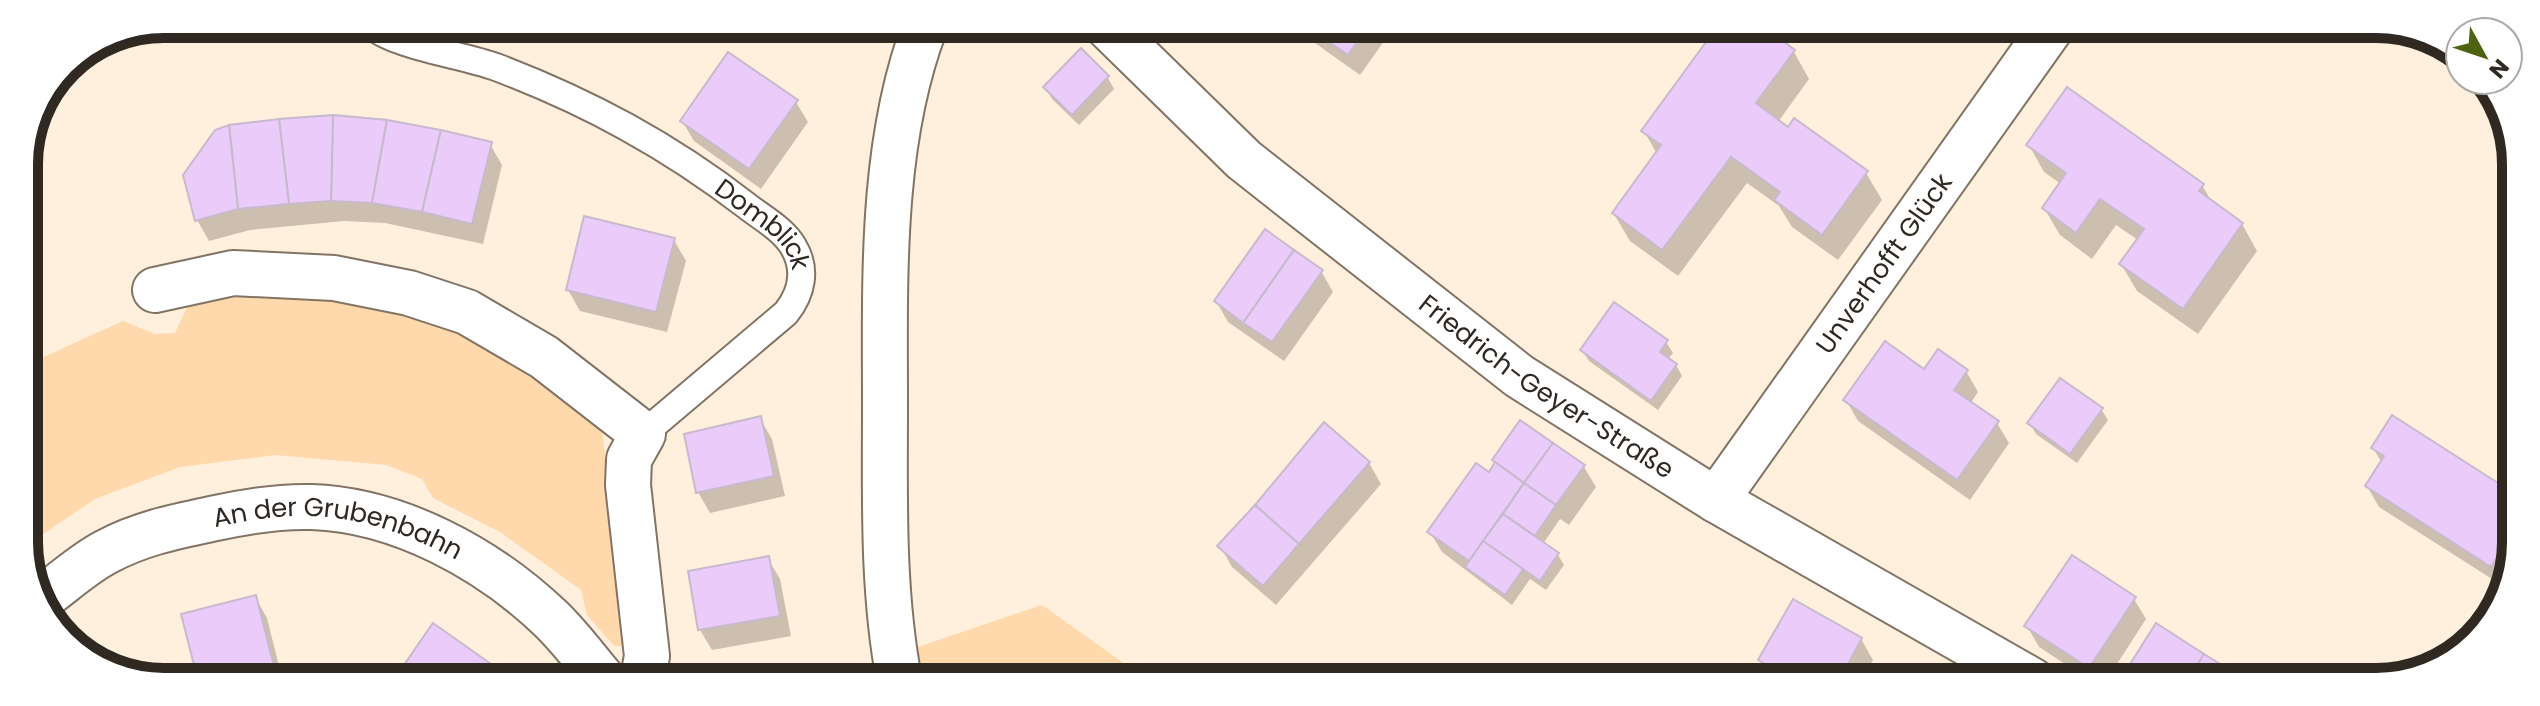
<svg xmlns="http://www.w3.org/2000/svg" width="2540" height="706" viewBox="0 0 2540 706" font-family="Poppins,sans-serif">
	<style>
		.green { fill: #ffd8ab }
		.shadow { fill: #0003 }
		.building { fill: #ebcbfa; stroke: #c6bacc; stroke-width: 2 }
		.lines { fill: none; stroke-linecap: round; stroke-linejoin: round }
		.lane-casing { stroke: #827465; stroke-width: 30 }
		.street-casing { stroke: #827465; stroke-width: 48 }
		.lane { stroke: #fff; stroke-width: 26 }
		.street { stroke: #fff; stroke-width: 44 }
		.labels { text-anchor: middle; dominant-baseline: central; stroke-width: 8; stroke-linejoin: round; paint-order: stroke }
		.street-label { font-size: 26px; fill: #2f2922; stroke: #fff }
		.rim { fill: none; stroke: #2f2922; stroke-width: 10 }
	</style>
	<rect width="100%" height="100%" fill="#ffefdd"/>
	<g class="green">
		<path d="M 225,288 L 327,294 L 459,328 L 526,368 L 601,422 L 629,646 L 614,646 L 587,615 L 581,590 L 500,532 L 433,498 L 422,479 L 387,465 L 275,455 L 180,467 L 95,499 L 27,545 L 26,365 L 123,321 L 155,334 L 175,333 L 188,305 Z"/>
		<path d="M 1042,605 L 1146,679 L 914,679 L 909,650 Z"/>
	</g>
	<g class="shadow">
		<path d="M 1291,26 L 1394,27 L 1360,75 Z"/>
		<path d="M 1081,51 L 1108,78 L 1114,89 L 1079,125 L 1052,99 L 1046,88 Z"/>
		<path d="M 1794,52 L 1809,79 L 1778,122 L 1866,173 L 1882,200 L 1838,260 L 1792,227 L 1779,206 L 1747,183 L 1678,276 L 1630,241 L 1614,214 L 1657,154 L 1644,131 Z"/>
		<path d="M 796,102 L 808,122 L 761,189 L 694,141 L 682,121 Z"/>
		<path d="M 216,131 L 490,144 L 502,165 L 483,244 L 385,223 L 344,221 L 250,230 L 209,241 L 197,220 Z"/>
		<path d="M 2029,145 L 2202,185 L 2213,204 L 2242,224 L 2257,251 L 2198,334 L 2137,291 L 2121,264 L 2138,240 L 2116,225 L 2092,259 L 2060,235 L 2044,208 L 2061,184 L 2044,172 Z"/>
		<path d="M 674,240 L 686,261 L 667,332 L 580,311 L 568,290 Z"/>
		<path d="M 1321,271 L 1333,292 L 1284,361 L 1228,322 L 1216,301 Z"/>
		<path d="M 1666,342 L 1673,353 L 1667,360 L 1676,365 L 1682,376 L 1658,410 L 1589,361 L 1582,350 Z"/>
		<path d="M 1966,371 L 1978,392 L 1970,404 L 1997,423 L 2009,443 L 1970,500 L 1858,421 L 1846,400 Z"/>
		<path d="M 2101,409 L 2108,420 L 2077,463 L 2036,434 L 2030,423 Z"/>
		<path d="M 760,419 L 772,439 L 785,496 L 710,513 L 698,492 Z"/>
		<path d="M 1324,425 L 1369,463 L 1381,484 L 1276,605 L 1232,567 L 1220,546 Z"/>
		<path d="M 2373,448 L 2512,494 L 2511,574 L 2503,586 L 2379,507 L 2367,486 L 2382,463 Z"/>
		<path d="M 1584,467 L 1596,487 L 1569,525 L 1560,519 L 1543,544 L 1558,555 L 1564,565 L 1546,590 L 1530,579 L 1512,605 L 1442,552 L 1430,532 L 1490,475 Z"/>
		<path d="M 768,559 L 780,579 L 791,636 L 712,650 L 700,630 Z"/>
		<path d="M 255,597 L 267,618 L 282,678 L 199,677 L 183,615 Z"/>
		<path d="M 2134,599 L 2146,619 L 2106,681 L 2091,681 L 2039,647 L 2027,626 Z"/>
		<path d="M 2156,626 L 2244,681 L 2136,680 L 2129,669 Z"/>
		<path d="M 1861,639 L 1873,660 L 1861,681 L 1772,681 L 1761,660 Z"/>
		<path d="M 497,671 L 501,678 L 397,678 Z"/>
	</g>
	<g class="building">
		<path d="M 1306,26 L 1368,26 L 1348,55 Z"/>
		<path d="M 1717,27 L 1764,27 L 1795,50 L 1756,103 L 1788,127 L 1794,118 L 1868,171 L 1822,235 L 1774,200 L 1780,192 L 1731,157 L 1662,250 L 1612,213 L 1661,145 L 1641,131 Z"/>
		<path d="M 1081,48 L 1109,76 L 1072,115 L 1043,87 Z"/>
		<path d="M 728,52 L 798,100 L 749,169 L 680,121 Z"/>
		<path d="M 2067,87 L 2204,184 L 2199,191 L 2243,223 L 2183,309 L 2119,264 L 2144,229 L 2100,199 L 2076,233 L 2042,208 L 2066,173 L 2026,145 Z"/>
		<path d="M 333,115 L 387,120 L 372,203 L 331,201 Z"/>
		<path d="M 333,115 L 331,201 L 289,204 L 279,119 Z"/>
		<path d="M 279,119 L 289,204 L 238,209 L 229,125 Z"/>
		<path d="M 387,120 L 441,130 L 422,212 L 372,203 Z"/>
		<path d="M 229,125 L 238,209 L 195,221 L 183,175 L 215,130 Z"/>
		<path d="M 441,130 L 492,142 L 472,224 L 422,212 Z"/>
		<path d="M 584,216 L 675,238 L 656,312 L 566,290 Z"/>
		<path d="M 1265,229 L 1294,250 L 1243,323 L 1214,301 Z"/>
		<path d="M 1294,250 L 1323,270 L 1272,342 L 1243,323 Z"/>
		<path d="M 1614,302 L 1668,340 L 1660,352 L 1677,364 L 1651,401 L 1580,350 Z"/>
		<path d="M 1885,341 L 1924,369 L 1938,349 L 1968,370 L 1954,390 L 1999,421 L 1957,480 L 1843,400 Z"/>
		<path d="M 2060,378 L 2103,408 L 2070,454 L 2027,423 Z"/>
		<path d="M 2392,415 L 2512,492 L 2512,535 L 2491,567 L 2365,486 L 2384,456 L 2371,448 Z"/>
		<path d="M 761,416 L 774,476 L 696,493 L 684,434 Z"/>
		<path d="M 1520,420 L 1553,443 L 1524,483 L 1492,460 Z"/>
		<path d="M 1324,422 L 1370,462 L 1299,544 L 1255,505 Z"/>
		<path d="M 1553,443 L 1585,465 L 1556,505 L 1524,483 Z"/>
		<path d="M 1495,462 L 1524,483 L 1469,561 L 1427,532 L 1476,463 L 1489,472 Z"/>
		<path d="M 1524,483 L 1556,505 L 1535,536 L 1503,514 Z"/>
		<path d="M 1255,505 L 1299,544 L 1263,586 L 1217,546 Z"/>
		<path d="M 1503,514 L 1559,553 L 1540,581 L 1483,541 Z"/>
		<path d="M 1483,541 L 1523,569 L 1505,595 L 1465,567 Z"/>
		<path d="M 2072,555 L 2136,597 L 2089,668 L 2024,626 Z"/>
		<path d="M 769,556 L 780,616 L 698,630 L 688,571 Z"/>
		<path d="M 256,595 L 275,670 L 243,678 L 197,677 L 181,614 Z"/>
		<path d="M 1793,599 L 1862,638 L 1839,681 L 1795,681 L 1758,660 Z"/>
		<path d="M 433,623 L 498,669 L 492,678 L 395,678 Z"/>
		<path d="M 2156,623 L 2204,654 L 2187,681 L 2147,681 L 2127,669 Z"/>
		<path d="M 2204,654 L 2248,681 L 2187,681 Z"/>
	</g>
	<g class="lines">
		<defs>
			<g id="lane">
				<path id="s1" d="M 369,24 C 396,47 461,54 496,67 C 588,102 668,145 747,206 C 762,218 783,229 793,246 C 807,269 802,293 786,313 L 643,434"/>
			</g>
			<g id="street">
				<path id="s2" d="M 1107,26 L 1244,160 L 1519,376 L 1716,500 L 2033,681"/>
				<path d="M 155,290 L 233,273 L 334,278 L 409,293 L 467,312 L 544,357 L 643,434 L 629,459 L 628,485 L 647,656 L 643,678"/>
				<path id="s3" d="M 1716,500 L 2051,28"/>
				<path id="s4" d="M 42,598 C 63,583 83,564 106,552 C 141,533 178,526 216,518 C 248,511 279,506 312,507 C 399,510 488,559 550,618 C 569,636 585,658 602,678"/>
				<path d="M 899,679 C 882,589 885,496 885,405 C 885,281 880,144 925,26"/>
			</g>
		</defs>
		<use href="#lane" class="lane-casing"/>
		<use href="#street" class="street-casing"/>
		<use href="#lane" class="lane"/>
		<use href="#street" class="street"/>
	</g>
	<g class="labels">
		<g class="street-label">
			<text stroke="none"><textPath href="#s1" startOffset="448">Domblick</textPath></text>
			<text stroke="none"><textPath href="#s3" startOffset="290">Unverhofft Glück</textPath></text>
			<text stroke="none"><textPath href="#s2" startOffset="570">Friedrich-Geyer-Straße</textPath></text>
			<text stroke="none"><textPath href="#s4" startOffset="320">An der Grubenbahn</textPath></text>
		</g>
	</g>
	<path d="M0 0H2540V706H0ZM164 38H2376A126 126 0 0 1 2502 164V542A126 126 0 0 1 2376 668H164A126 126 0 0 1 38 542V164A126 126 0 0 1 164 38Z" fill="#fff" fill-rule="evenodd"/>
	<path class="rim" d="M164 38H2376A126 126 0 0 1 2502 164V542A126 126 0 0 1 2376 668H164A126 126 0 0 1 38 542V164A126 126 0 0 1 164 38Z"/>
	<g transform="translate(2484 56) rotate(130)"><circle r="38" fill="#ffffff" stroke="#aca9a7" stroke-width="2"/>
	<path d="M0-6L14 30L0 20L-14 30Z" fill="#4c6412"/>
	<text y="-12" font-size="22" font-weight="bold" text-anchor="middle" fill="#2f2922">N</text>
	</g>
</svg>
